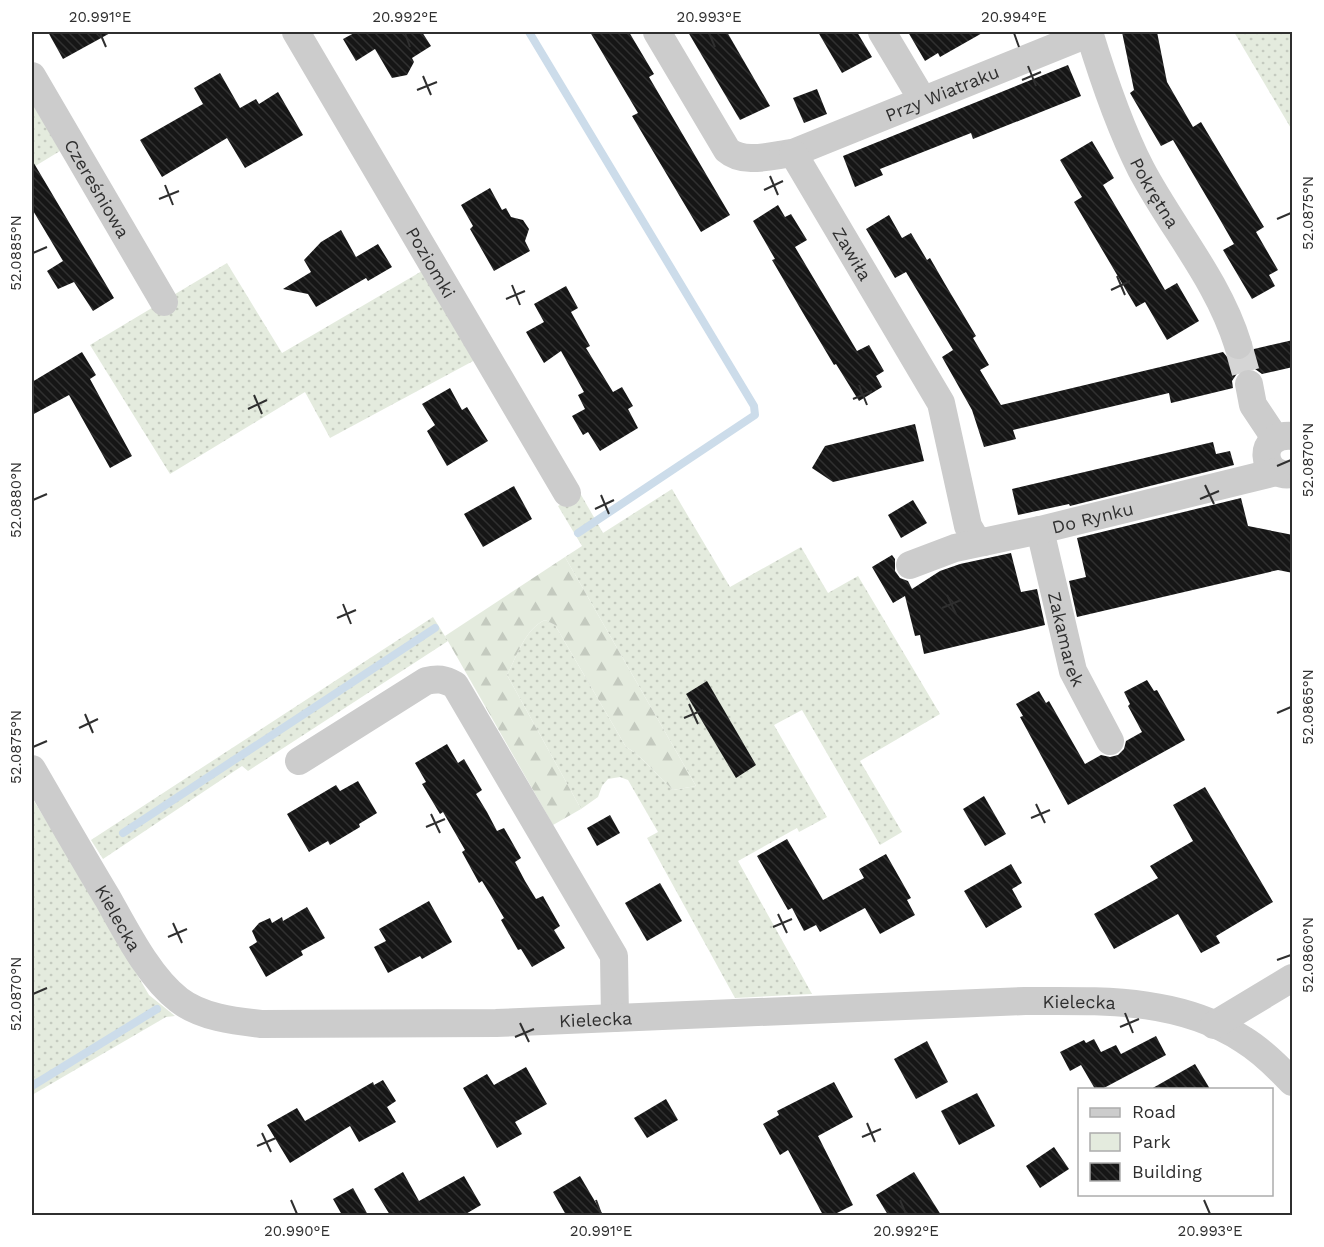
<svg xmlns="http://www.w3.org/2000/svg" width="1324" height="1247" viewBox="0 0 1324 1247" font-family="'Work Sans',sans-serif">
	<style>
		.green { fill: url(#green-dots) }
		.forest { fill: url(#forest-firs) }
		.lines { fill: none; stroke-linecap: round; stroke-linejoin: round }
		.stream { stroke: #ccdcea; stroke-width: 8 }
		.building { fill: url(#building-back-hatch) }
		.minor-tunnel { stroke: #d5d5d5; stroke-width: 28; stroke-dasharray: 28 14; stroke-linecap: butt }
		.minor { stroke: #ccc; stroke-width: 28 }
		.ticks { fill: none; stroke: #2f2f2f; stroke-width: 2 }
		.labels { text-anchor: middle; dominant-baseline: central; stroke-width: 6; stroke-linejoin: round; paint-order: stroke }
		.street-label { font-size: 18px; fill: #2f2f2f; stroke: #fff }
		.neatline { fill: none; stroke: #2f2f2f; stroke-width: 2 }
		.ticks-label { font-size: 15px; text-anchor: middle; fill: #2f2f2f }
	</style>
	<defs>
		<pattern id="green-dots" width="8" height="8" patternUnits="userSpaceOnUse" patternTransform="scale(1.5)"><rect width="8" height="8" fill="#e4ebde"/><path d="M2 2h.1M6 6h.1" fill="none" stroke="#c4cabf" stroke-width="1.8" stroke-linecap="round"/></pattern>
		<pattern id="forest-firs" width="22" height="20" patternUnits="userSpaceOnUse" patternTransform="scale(1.5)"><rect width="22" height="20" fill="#e4ebde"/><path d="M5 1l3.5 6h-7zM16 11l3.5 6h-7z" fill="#c4cabf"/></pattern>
		<pattern id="building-back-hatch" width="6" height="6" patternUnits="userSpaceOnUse" patternTransform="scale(1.5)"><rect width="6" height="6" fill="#161616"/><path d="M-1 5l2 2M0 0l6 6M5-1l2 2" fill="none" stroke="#303030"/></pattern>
	</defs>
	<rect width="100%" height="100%" fill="#fff"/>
	<g class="green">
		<path d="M 1234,32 L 1292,32 L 1292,130 Z"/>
		<path d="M 32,102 L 60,151 L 32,168 Z"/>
		<path d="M 227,263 L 282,353 L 422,271 L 475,360 L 330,438 L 305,392 L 170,474 L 90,345 Z"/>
		<path d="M 672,489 L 730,587 L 801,547 L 828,593 L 858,576 L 940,714 L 860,761 L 902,832 L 880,845 L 802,710 L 774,725 L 827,817 L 799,832 L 797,828 L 738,861 L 812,994 L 735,998 L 647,838 L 658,832 L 628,780 L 620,777 L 608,779 L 602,786 L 598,797 L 581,809 L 507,675 C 517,656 525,629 545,620 L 555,625 L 626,747 C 644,757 657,776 673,790 L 696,786 L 565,557 L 582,546 L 558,506 L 580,493 L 603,533 Z"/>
		<path d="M 433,617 L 448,641 L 248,771 L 242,766 L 103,859 L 91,840 Z"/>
		<path d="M 32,798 L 62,846 L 149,995 L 175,1016 L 166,1017 L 32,1095 Z"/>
	</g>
	<path class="forest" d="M 565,557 L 696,786 L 673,790 C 657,776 644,757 626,747 L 555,625 L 545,620 C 525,629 517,656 507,675 L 581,809 L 553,825 L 445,636 Z"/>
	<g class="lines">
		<g class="stream">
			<path d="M 529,32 L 754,406 L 755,415 L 578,533"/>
			<path d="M 123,833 L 435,628"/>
			<path d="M 32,1086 L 157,1009"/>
		</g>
	</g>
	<g class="building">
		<path d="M 48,32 L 112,32 L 63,59 Z"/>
		<path d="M 356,32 L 422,32 L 431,46 L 412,58 L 414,62 L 407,75 L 392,78 L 375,49 L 356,61 L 343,39 Z"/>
		<path d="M 590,32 L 629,32 L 654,74 L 649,77 L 730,215 L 701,232 L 632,116 L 638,113 Z"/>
		<path d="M 688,32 L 727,32 L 770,106 L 740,120 Z"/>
		<path d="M 818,32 L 857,32 L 872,57 L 842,73 Z"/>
		<path d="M 908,32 L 984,32 L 940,57 L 938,53 L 925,61 Z"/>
		<path d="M 1122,32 L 1157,32 L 1167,82 L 1193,127 L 1201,122 L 1264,227 L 1256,232 L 1278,270 L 1269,275 L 1275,286 L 1252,299 L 1223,250 L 1234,244 L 1219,218 L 1173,140 L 1161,146 L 1130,93 L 1134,90 Z"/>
		<path d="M 1068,65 L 1081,96 L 973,139 L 971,133 L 880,169 L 883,175 L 855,187 L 843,156 Z"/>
		<path d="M 220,73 L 240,108 L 256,99 L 259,104 L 278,92 L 303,135 L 245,168 L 227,138 L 162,177 L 140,140 L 203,104 L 194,88 Z"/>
		<path d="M 817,89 L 827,114 L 804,123 L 793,98 Z"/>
		<path d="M 1092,141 L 1114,178 L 1103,185 L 1134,237 L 1165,290 L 1177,283 L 1199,321 L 1167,340 L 1145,302 L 1136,307 L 1074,202 L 1082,197 L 1060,160 Z"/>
		<path d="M 32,160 L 114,298 L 93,311 L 74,282 L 58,289 L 47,271 L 63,261 L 32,209 Z"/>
		<path d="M 490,188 L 502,210 L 506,208 L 511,217 L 523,220 L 529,229 L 525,241 L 530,251 L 494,271 L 470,229 L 473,226 L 461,205 Z"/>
		<path d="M 778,205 L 785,217 L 791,214 L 807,240 L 795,247 L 857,351 L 869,345 L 884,371 L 876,376 L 882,387 L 859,401 L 836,364 L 834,365 L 803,313 L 772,260 L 775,259 L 753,221 Z"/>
		<path d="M 889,215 L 902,238 L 911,233 L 927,260 L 930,258 L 945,284 L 976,336 L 973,338 L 989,365 L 980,370 L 1001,405 L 1223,352 L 1228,358 L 1235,361 L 1243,361 L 1250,356 L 1254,349 L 1293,340 L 1293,367 L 1262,374 L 1255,369 L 1245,368 L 1238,372 L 1232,381 L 1233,388 L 1171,403 L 1169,393 L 1013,430 L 1016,439 L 984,447 L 972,410 L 942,357 L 953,350 L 906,272 L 895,278 L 866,229 Z"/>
		<path d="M 341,230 L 356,257 L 378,244 L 392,267 L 368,281 L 366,278 L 316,307 L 308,294 L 283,289 L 311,272 L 304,260 L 321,242 Z"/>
		<path d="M 566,286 L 578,308 L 571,312 L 590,346 L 586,348 L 613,392 L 622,387 L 633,406 L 628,409 L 638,428 L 600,451 L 588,432 L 583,435 L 572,416 L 585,409 L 578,395 L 584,392 L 561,351 L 544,363 L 526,332 L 544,322 L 534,304 Z"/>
		<path d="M 82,352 L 96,375 L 90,379 L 132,456 L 110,468 L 69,395 L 32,415 L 32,382 Z"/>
		<path d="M 450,388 L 462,410 L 467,407 L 488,441 L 447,466 L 427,431 L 435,425 L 422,404 Z"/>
		<path d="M 915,424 L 924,461 L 833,482 L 812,468 L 825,446 Z"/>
		<path d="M 1213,442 L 1216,454 L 1230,451 L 1234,465 L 1070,506 L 1069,504 L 1018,515 L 1012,489 Z"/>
		<path d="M 514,486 L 532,519 L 483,547 L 464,514 Z"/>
		<path d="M 1241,498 L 1248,526 L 1293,535 L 1293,573 L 1278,570 L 1077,617 L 1069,581 L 1086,577 L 1077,538 Z"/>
		<path d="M 913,500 L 927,523 L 901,538 L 888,515 Z"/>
		<path d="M 1011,553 L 1021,592 L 1037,589 L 1045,625 L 924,654 L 920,635 L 915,636 L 905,596 L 893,603 L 872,567 L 892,555 L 895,559 L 895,571 L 900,578 L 908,581 L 912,589 L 940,571 L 960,564 Z"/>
		<path d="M 1147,680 L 1154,691 L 1157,690 L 1185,740 L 1068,805 L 1020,717 L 1023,716 L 1016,704 L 1039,691 L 1046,703 L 1049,701 L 1085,764 L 1101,755 L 1110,757 L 1118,755 L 1124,749 L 1126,741 L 1142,732 L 1128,706 L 1130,704 L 1124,692 Z"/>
		<path d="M 707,681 L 756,765 L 736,778 L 686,694 Z"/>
		<path d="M 447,744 L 458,763 L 464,759 L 482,790 L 476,794 L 487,812 L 497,831 L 504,828 L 521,858 L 515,862 L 525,881 L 536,899 L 543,896 L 560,926 L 554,930 L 565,948 L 532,967 L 521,949 L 518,950 L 501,920 L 504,918 L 493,899 L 482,881 L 479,883 L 462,852 L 465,850 L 443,812 L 440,814 L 422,784 L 426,782 L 415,763 Z"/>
		<path d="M 358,781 L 377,813 L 359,824 L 360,827 L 330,845 L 328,841 L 309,852 L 287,814 L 336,785 L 340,791 Z"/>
		<path d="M 1205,787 L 1273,902 L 1216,936 L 1220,943 L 1201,953 L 1178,914 L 1114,949 L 1094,914 L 1158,878 L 1150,866 L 1193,841 L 1173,805 Z"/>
		<path d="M 984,796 L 1006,834 L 985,846 L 963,809 Z"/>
		<path d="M 610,815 L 620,833 L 597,846 L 587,828 Z"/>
		<path d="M 787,839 L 823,900 L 864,878 L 859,869 L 886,854 L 911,898 L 907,900 L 915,915 L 880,934 L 865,908 L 820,932 L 816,925 L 804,931 L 792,908 L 788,910 L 757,856 Z"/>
		<path d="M 1011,864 L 1022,883 L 1012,889 L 1022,907 L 986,928 L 964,891 Z"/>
		<path d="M 660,883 L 682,921 L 647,941 L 625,903 Z"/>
		<path d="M 429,901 L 452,942 L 422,959 L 420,956 L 388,973 L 374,947 L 386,941 L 379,929 Z"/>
		<path d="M 307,907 L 325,938 L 301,951 L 303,955 L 266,977 L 249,947 L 257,942 L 252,931 L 259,923 L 270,918 L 272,923 L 282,917 L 283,921 Z"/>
		<path d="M 1156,1036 L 1166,1055 L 1102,1089 L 1095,1089 L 1081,1065 L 1070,1071 L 1060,1052 L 1084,1040 L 1086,1043 L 1094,1039 L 1101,1052 L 1116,1045 L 1121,1054 Z"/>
		<path d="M 927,1041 L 948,1082 L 916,1099 L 894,1059 Z"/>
		<path d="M 1195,1064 L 1210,1089 L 1151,1089 Z"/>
		<path d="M 526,1067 L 547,1104 L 515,1122 L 522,1134 L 497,1148 L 463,1088 L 487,1074 L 494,1085 Z"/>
		<path d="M 383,1080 L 396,1101 L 387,1107 L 396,1122 L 359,1142 L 350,1126 L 290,1163 L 267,1125 L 297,1108 L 305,1121 L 373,1082 L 374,1085 Z"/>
		<path d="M 834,1082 L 853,1117 L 818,1136 L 853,1205 L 833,1215 L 823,1215 L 788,1150 L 780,1155 L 763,1124 L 779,1115 L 777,1111 Z"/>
		<path d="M 977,1093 L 995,1126 L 959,1145 L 941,1111 Z"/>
		<path d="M 666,1099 L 678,1120 L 647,1138 L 634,1118 Z"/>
		<path d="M 1054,1147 L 1069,1169 L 1040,1188 L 1026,1166 Z"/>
		<path d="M 403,1172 L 419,1201 L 464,1176 L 481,1205 L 464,1215 L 390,1215 L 374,1189 Z"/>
		<path d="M 914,1172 L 941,1215 L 888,1215 L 876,1195 Z"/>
		<path d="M 580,1176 L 603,1215 L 566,1215 L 553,1192 Z"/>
		<path d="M 353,1188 L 368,1215 L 342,1215 L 333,1199 Z"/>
	</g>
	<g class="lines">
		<path class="minor-tunnel" d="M 1238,345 L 1249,384"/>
		<g class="minor">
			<path id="s1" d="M 296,32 L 567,493"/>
			<path id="s2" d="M 657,32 L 727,150 C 744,165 773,155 793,153 L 1090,33"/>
			<path d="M 882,32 L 922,99"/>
			<path id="s3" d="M 1089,32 C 1103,78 1119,126 1141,169 C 1172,228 1218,280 1238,345"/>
			<path id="s4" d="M 32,76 L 164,302"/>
			<path id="s5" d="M 793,153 L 941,403 L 968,526 L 975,538 L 984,542"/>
			<path d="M 1249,384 L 1253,405 L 1275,438"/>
			<path d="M 1292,436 C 1256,433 1260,479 1292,474"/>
			<path id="s6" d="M 1040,530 L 1073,671 L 1110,741"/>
			<path id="s7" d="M 910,565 L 955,548 L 1040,530 L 1276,472"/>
			<path d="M 299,761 L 426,681 C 438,678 444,679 455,685 L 614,956 L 615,1018"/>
			<path id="s8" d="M 32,769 C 57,812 82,856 108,899 C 126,931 149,977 179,1000 C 201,1017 234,1021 261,1024 L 496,1023 L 1025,1001 C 1100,1001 1178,997 1244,1040 C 1262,1051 1277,1066 1292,1082"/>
			<path d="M 1214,1025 L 1292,978"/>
		</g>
	</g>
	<path class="ticks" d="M 100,33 L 106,47M 405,33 L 410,47M 709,33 L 715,47M 1014,33 L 1019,47M 1028,66 L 1036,86M 423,76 L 431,95M 1022,80 L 1041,72M 417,90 L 437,82M 770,176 L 778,195M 165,185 L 173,205M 764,190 L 783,181M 159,199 L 179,191M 1277,219 L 1291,213M 33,253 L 47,247M 1117,276 L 1125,295M 512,285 L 520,305M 1111,290 L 1130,281M 506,299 L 525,291M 859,385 L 867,405M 254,395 L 262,414M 853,399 L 872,391M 248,409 L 267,400M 1277,466 L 1291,460M 1205,485 L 1214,504M 601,495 L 609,514M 1200,499 L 1219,491M 33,500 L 47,494M 595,509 L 614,500M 947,595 L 956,614M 343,604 L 351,624M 942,608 L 961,600M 337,618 L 356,610M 689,704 L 698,724M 1277,713 L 1291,707M 85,714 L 93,733M 684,718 L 703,710M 79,728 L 98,719M 33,747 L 47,741M 1036,804 L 1045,823M 431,814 L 440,833M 1031,818 L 1050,810M 426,827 L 445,819M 778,914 L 787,933M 173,923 L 182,943M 773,927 L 792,919M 168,937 L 187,929M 1277,960 L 1291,955M 33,994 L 47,988M 1125,1013 L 1133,1033M 520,1023 L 529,1042M 1120,1027 L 1139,1019M 515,1037 L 534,1029M 867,1123 L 875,1142M 262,1133 L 271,1152M 862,1137 L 881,1129M 257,1146 L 276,1138M 291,1200 L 297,1214M 596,1200 L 601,1214M 900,1200 L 906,1214M 1204,1200 L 1210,1214"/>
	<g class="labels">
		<g class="street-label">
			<text stroke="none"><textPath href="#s2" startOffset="366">Przy Wiatraku</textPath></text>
			<text stroke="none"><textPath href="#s4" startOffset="130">Czereśniowa</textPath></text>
			<text stroke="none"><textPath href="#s3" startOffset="174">Pokrętna</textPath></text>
			<text stroke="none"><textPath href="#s5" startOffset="117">Zawiła</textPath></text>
			<text stroke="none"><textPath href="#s1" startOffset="267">Poziomki</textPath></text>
			<text stroke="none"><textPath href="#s7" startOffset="189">Do Rynku</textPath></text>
			<text stroke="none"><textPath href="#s6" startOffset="112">Zakamarek</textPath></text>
			<text stroke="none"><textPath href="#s8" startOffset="172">Kielecka</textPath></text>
			<text stroke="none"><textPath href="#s8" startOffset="1180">Kielecka</textPath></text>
			<text stroke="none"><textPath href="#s8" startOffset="696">Kielecka</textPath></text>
		</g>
	</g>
	<rect width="1324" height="1247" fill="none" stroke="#ffffff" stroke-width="66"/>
	<rect x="1078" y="1088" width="195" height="108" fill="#ffffff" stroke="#acacac" stroke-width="1.5"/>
	<rect x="1090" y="1108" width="30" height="9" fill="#cccccc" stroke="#acacac" stroke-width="1.5"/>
	<text x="1132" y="1118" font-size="18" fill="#2f2f2f">Road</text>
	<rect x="1090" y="1133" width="30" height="18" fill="#e4ebde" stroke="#acacac" stroke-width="1.5"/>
	<text x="1132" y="1148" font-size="18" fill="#2f2f2f">Park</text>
	<rect x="1090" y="1163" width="30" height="18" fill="url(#building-back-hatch)" stroke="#acacac" stroke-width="1.5"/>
	<text x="1132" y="1178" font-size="18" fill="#2f2f2f">Building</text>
	<rect x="33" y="33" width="1258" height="1181" class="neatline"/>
	<g class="ticks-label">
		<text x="100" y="22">20.991°E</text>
		<text x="405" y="22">20.992°E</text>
		<text x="709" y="22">20.993°E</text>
		<text x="1014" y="22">20.994°E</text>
		<text transform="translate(1308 213) rotate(-90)" y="5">52.0875°N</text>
		<text transform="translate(16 253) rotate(-90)" y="5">52.0885°N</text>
		<text transform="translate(1308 460) rotate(-90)" y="5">52.0870°N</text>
		<text transform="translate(16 500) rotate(-90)" y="5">52.0880°N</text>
		<text transform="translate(1308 707) rotate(-90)" y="5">52.0865°N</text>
		<text transform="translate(16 747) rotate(-90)" y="5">52.0875°N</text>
		<text transform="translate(1308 955) rotate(-90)" y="5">52.0860°N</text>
		<text transform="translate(16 994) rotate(-90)" y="5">52.0870°N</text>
		<text x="297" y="1236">20.990°E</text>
		<text x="601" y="1236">20.991°E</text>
		<text x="906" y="1236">20.992°E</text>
		<text x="1210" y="1236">20.993°E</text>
	</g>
</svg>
